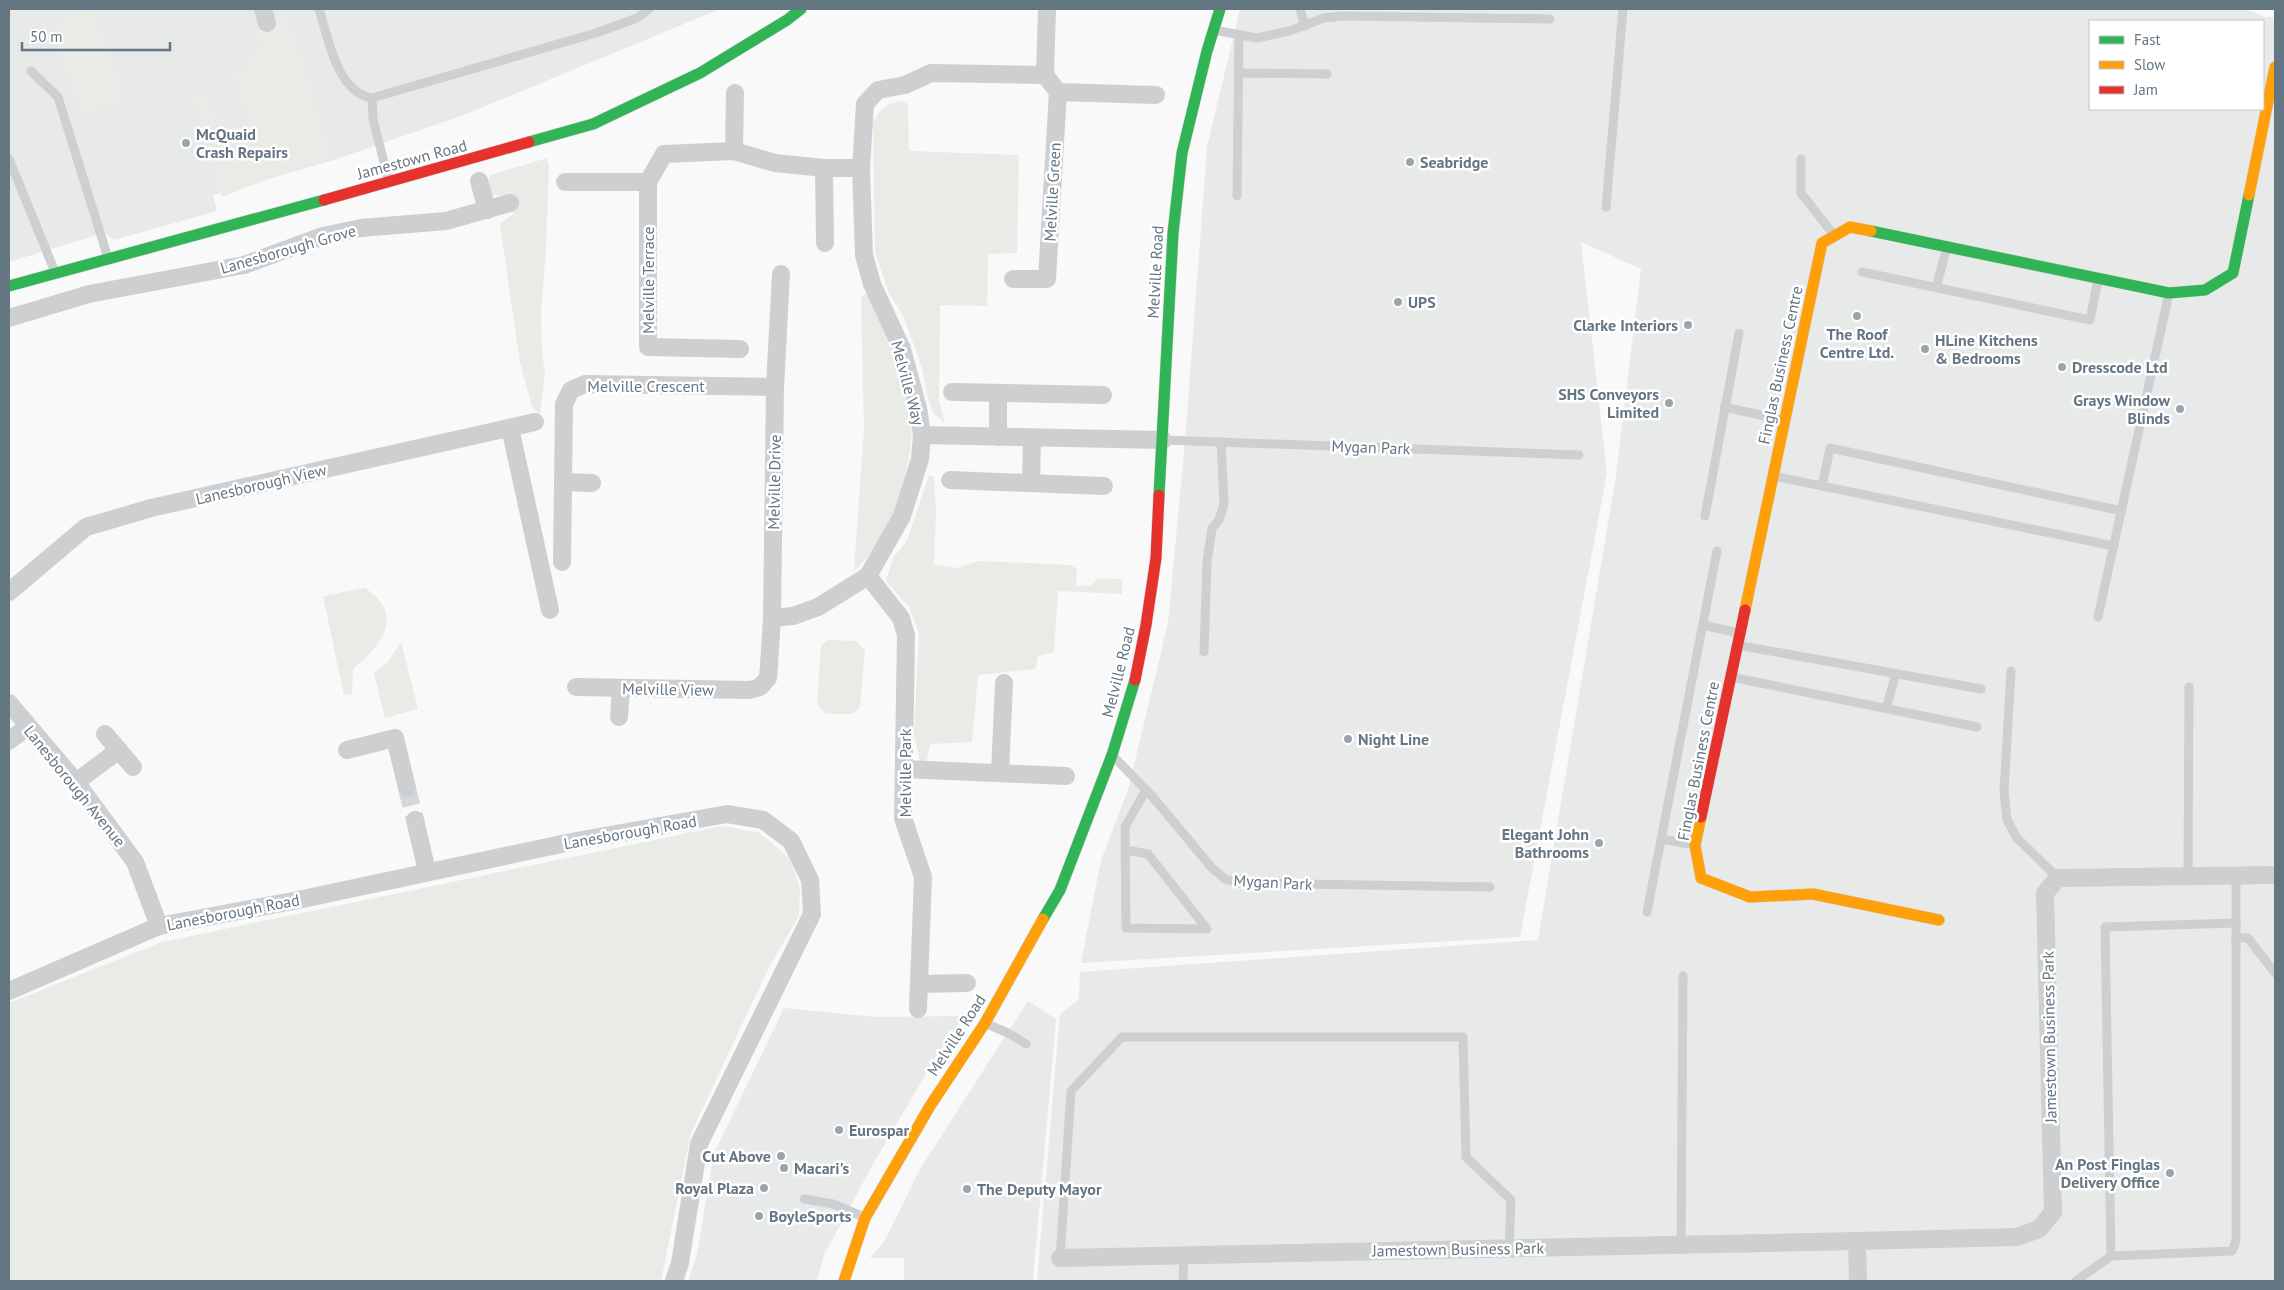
<svg xmlns="http://www.w3.org/2000/svg" width="2284" height="1290" viewBox="0 0 2284 1290" font-family="'PT Sans',sans-serif">
	<style>
		.built { fill: #e8e9e9; fill-rule: evenodd }
		.green { fill: #e8ebe6 }
		.lines { fill: none; stroke-linecap: round; stroke-linejoin: round }
		.street-tunnel { stroke: #d4d8dc; stroke-width: 18; stroke-dasharray: 18 9; stroke-linecap: butt }
		.fast-casing { stroke: #d5d6d7; stroke-width: 12 }
		.slow-casing { stroke: #d5d6d7; stroke-width: 12 }
		.jam-casing { stroke: #d5d6d7; stroke-width: 12 }
		.lane { stroke: #cecfd0; stroke-width: 9 }
		.street { stroke: #cecfd0; stroke-width: 18 }
		.fast { stroke: #30b455; stroke-width: 11 }
		.slow { stroke: #ff9f0a; stroke-width: 11 }
		.jam { stroke: #e5322d; stroke-width: 11 }
		.poi-dot { fill: #99a4ac; stroke: #fff; stroke-width: 2 }
		.labels { text-anchor: middle; dominant-baseline: central; stroke-width: 5; stroke-linejoin: round; paint-order: stroke }
		.poi-label { font-size: 16px; font-weight: bold; fill: #657683; stroke: #fff; text-anchor: start }
		.street-label { font-size: 16px; fill: #657683; stroke: #fff }
	</style>
	<rect width="100%" height="100%" fill="#f9f9f9"/>
	<g class="built">
		<path d="M 9,9 L 720,9 L 464,115 L 334,160 L 213,195 L 217,211 L 114,240 L 104,233 L 9,262 Z"/>
		<path d="M 1240,9 L 2245,9 L 2265,17 L 2275,17 L 2275,1281 L 1037,1281 L 1060,1014 L 1079,999 L 1080,972 L 1538,940 L 1616,475 L 1641,269 L 1581,242 L 1607,473 L 1520,937 L 1081,963 L 1101,860 L 1128,790 L 1168,623 L 1185,441 L 1207,147 ZM 2090,21 L 2263,21 L 2263,109 L 2090,109 Z"/>
		<path d="M 1028,1001 L 1056,1019 L 1033,1281 L 904,1281 L 904,1258 L 870,1258 L 884,1242 L 920,1169 Z"/>
		<path d="M 784,1008 L 875,1017 L 965,1016 L 934,1060 L 872,1166 L 824,1255 L 817,1281 L 688,1281 L 697,1254 L 714,1153 Z"/>
	</g>
	<g class="green">
		<path d="M 92,11 L 126,100 L 83,113 L 50,23 Z"/>
		<path d="M 289,18 L 329,155 L 222,197 L 194,95 L 205,90 L 218,132 L 250,122 L 234,73 L 253,67 L 249,53 L 262,47 L 256,28 Z"/>
		<path d="M 903,101 L 908,105 L 909,151 L 1019,155 L 1017,253 L 988,254 L 987,306 L 940,305 L 939,401 L 945,424 L 934,414 L 928,399 L 923,372 L 915,348 L 902,314 L 888,291 L 875,251 L 873,122 C 881,109 887,103 903,101 Z"/>
		<path d="M 547,158 L 549,166 L 546,249 L 541,311 L 542,353 L 545,373 L 540,414 L 532,407 L 520,362 L 500,224 L 513,214 L 510,195 L 506,197 L 491,194 L 488,182 L 490,175 Z"/>
		<path d="M 870,290 C 891,340 918,396 910,452 C 908,465 904,477 901,490 C 894,520 878,550 854,571 L 864,429 L 861,298 Z"/>
		<path d="M 929,475 L 934,477 L 936,511 L 934,565 L 958,568 L 979,561 L 1071,565 L 1077,569 L 1076,586 L 1091,585 L 1098,578 L 1122,579 L 1122,594 L 1058,591 L 1054,652 L 1038,656 L 1035,669 L 978,675 L 972,742 L 930,744 L 926,763 L 920,762 L 914,733 L 919,634 L 909,607 L 886,581 L 893,558 L 907,541 Z"/>
		<path d="M 365,588 C 405,614 382,646 353,669 L 352,694 L 344,695 L 323,596 Z"/>
		<path d="M 828,640 L 856,641 L 865,650 L 860,707 L 852,714 L 826,714 L 817,704 L 821,646 Z"/>
		<path d="M 401,642 L 418,709 L 385,718 L 374,673 L 387,663 Z"/>
		<path d="M 722,826 L 760,833 L 790,859 L 800,889 L 799,916 L 770,965 L 691,1133 L 661,1281 L 9,1281 L 9,1003 L 162,942 Z"/>
	</g>
	<g class="lines">
		<path class="street-tunnel" d="M 407,788 L 415,820"/>
		<defs>
			<g id="fast">
				<path d="M 529,142 L 593,124 L 700,73 L 787,20 L 801,9"/>
				<path d="M 1871,231 L 2169,293 L 2205,290 L 2233,273 L 2249,195"/>
				<path d="M 9,286 L 324,200"/>
				<path d="M 1159,495 L 1173,233 L 1182,153 L 1207,51 L 1220,9"/>
				<path d="M 1043,919 L 1060,890 L 1112,755 L 1135,680"/>
			</g>
			<g id="slow">
				<path d="M 2249,195 L 2275,67"/>
				<path d="M 1745,610 L 1822,243 L 1850,227 L 1871,231"/>
				<path d="M 1701,817 L 1695,845 L 1701,878 L 1750,897 L 1813,894 L 1939,920"/>
				<path d="M 844,1281 L 865,1218 L 930,1106 L 985,1023 L 1043,919"/>
			</g>
			<g id="jam">
				<path d="M 324,200 L 529,142"/>
				<path d="M 1135,680 L 1146,625 L 1156,558 L 1159,495"/>
				<path d="M 1701,817 L 1745,610"/>
			</g>
		</defs>
		<use href="#fast" class="fast-casing"/>
		<use href="#slow" class="slow-casing"/>
		<use href="#jam" class="jam-casing"/>
		<g class="lane">
			<path d="M 319,9 C 328,37 337,93 372,98 L 596,33 L 637,18 L 649,9"/>
			<path d="M 1300,9 L 1305,26"/>
			<path d="M 1214,30 L 1257,38 L 1289,31 L 1324,18 L 1343,16 L 1550,19"/>
			<path d="M 31,71 L 58,97 L 108,258"/>
			<path d="M 1239,73 L 1327,74"/>
			<path d="M 372,98 L 373,119 L 389,182"/>
			<path d="M 9,159 L 55,272"/>
			<path d="M 1801,159 L 1801,193 L 1834,235"/>
			<path d="M 1237,196 L 1239,36"/>
			<path d="M 1606,207 L 1623,9"/>
			<path d="M 1862,272 L 2090,320 L 2098,280"/>
			<path d="M 1936,288 L 1947,247"/>
			<path d="M 1724,407 L 1783,420"/>
			<path d="M 1163,440 L 1579,455"/>
			<path d="M 1773,476 L 2114,546"/>
			<path d="M 1822,486 L 1830,448 L 2122,511"/>
			<path d="M 1705,516 L 1739,333"/>
			<path d="M 2098,617 L 2169,293"/>
			<path d="M 1703,625 L 1739,633"/>
			<path d="M 1737,645 L 1981,689"/>
			<path d="M 1204,652 L 1207,562 L 1212,528 L 1219,520 L 1224,504 L 1221,442"/>
			<path d="M 2011,671 L 2004,791 L 2007,820 L 2017,838 L 2058,878"/>
			<path d="M 1731,677 L 1977,727"/>
			<path d="M 1886,708 L 1896,674"/>
			<path d="M 1114,757 L 1152,796 L 1212,868 L 1225,879 L 1239,883 L 1490,887"/>
			<path d="M 1661,839 L 1695,845"/>
			<path d="M 1126,850 L 1148,854 L 1207,929 L 1126,928 L 1125,827 L 1146,790"/>
			<path d="M 2188,877 L 2189,687"/>
			<path d="M 1647,912 L 1717,551"/>
			<path d="M 2236,938 L 2248,938 L 2275,973"/>
			<path d="M 985,1023 L 1008,1033 L 1026,1044"/>
			<path d="M 804,1199 L 833,1204 L 864,1217"/>
			<path d="M 1681,1244 L 1683,976"/>
			<path d="M 2111,1256 L 2105,927 L 2236,923"/>
			<path d="M 1060,1258 L 1071,1091 L 1122,1037 L 1463,1037 L 1466,1157 L 1511,1200 L 1509,1248"/>
			<path d="M 1183,1281 L 1184,1255"/>
			<path d="M 2076,1281 L 2111,1256 L 2232,1251 L 2236,1241 L 2236,876"/>
		</g>
		<g class="street">
			<path d="M 263,9 L 267,23"/>
			<path d="M 1045,75 L 1047,9"/>
			<path d="M 1058,92 L 1156,95"/>
			<path d="M 734,151 L 735,93"/>
			<path d="M 824,168 L 825,243"/>
			<path d="M 479,181 L 487,210"/>
			<path d="M 565,182 L 648,182 L 664,154 L 734,151 L 775,163 L 824,168 L 861,168"/>
			<path d="M 648,182 L 648,347 L 740,349"/>
			<path d="M 1013,279 L 1047,279 L 1058,92 L 1045,75"/>
			<path d="M 9,318 L 89,294 L 244,265 L 323,236 L 361,228 L 446,221 L 510,203"/>
			<path d="M 952,392 L 1103,395"/>
			<path d="M 510,428 L 550,610"/>
			<path d="M 922,435 L 1163,440"/>
			<path d="M 998,437 L 998,393"/>
			<path d="M 950,480 L 1104,486"/>
			<path d="M 563,482 L 592,483"/>
			<path d="M 1031,483 L 1032,439"/>
			<path d="M 562,562 L 564,404 L 571,390 L 585,384 L 775,387"/>
			<path d="M 868,576 L 901,618 L 906,635 L 903,818 L 923,877 L 918,1009"/>
			<path d="M 9,592 L 86,527 L 151,508 L 535,422"/>
			<path d="M 772,618 L 793,616 L 818,607 L 868,576 L 902,516 L 920,459 L 922,435 L 918,408 L 902,349 L 872,284 L 864,255 L 861,168 L 865,104 L 878,90 L 905,85 L 931,73 L 1045,75"/>
			<path d="M 576,687 L 750,690 L 760,687 L 768,678 L 769,665 L 772,618 L 775,387 L 781,274"/>
			<path d="M 9,703 L 76,782 L 135,862 L 159,926"/>
			<path d="M 619,717 L 621,688"/>
			<path d="M 105,734 L 133,767"/>
			<path d="M 9,741 L 27,727"/>
			<path d="M 347,750 L 395,738 L 407,788"/>
			<path d="M 904,769 L 1066,776"/>
			<path d="M 1000,773 L 1004,683"/>
			<path d="M 76,782 L 119,750"/>
			<path d="M 415,820 L 427,871"/>
			<path d="M 919,984 L 967,983"/>
			<path d="M 9,991 L 159,926 L 293,901 L 571,842 L 727,814 L 763,820 L 791,841 L 810,880 L 812,914 L 699,1144 L 680,1263 L 674,1281"/>
			<path d="M 1060,1258 L 1857,1241"/>
			<path d="M 1858,1281 L 1857,1241 L 2017,1237 L 2039,1229 L 2053,1212 L 2045,893 L 2058,878 L 2275,875"/>
		</g>
		<use href="#fast" class="fast"/>
		<use href="#slow" class="slow"/>
		<use href="#jam" class="jam"/>
	</g>
	<g class="poi-dot">
		<circle cx="186" cy="143" r="5"/>
		<circle cx="1410" cy="162" r="5"/>
		<circle cx="1398" cy="302" r="5"/>
		<circle cx="1857" cy="316" r="5"/>
		<circle cx="1688" cy="325" r="5"/>
		<circle cx="1925" cy="349" r="5"/>
		<circle cx="2062" cy="367" r="5"/>
		<circle cx="1669" cy="403" r="5"/>
		<circle cx="2180" cy="409" r="5"/>
		<circle cx="1348" cy="739" r="5"/>
		<circle cx="1599" cy="843" r="5"/>
		<circle cx="839" cy="1130" r="5"/>
		<circle cx="781" cy="1156" r="5"/>
		<circle cx="784" cy="1168" r="5"/>
		<circle cx="2170" cy="1173" r="5"/>
		<circle cx="764" cy="1188" r="5"/>
		<circle cx="967" cy="1189" r="5"/>
		<circle cx="759" cy="1216" r="5"/>
	</g>
	<g class="labels">
		<g class="poi-label">
			<text x="196" y="134">McQuaid<tspan x="196" dy="18">Crash Repairs</tspan></text>
			<text x="1420" y="162">Seabridge</text>
			<text x="1408" y="302">UPS</text>
			<text x="1678" y="325" text-anchor="end">Clarke Interiors</text>
			<text x="1857" y="334" text-anchor="middle">The Roof<tspan x="1857" dy="18">Centre Ltd.</tspan></text>
			<text x="1935" y="340">HLine Kitchens<tspan x="1935" dy="18">&amp; Bedrooms</tspan></text>
			<text x="2072" y="367">Dresscode Ltd</text>
			<text x="1659" y="394" text-anchor="end">SHS Conveyors<tspan x="1659" dy="18">Limited</tspan></text>
			<text x="2170" y="400" text-anchor="end">Grays Window<tspan x="2170" dy="18">Blinds</tspan></text>
			<text x="1358" y="739">Night Line</text>
			<text x="1589" y="834" text-anchor="end">Elegant John<tspan x="1589" dy="18">Bathrooms</tspan></text>
			<text x="849" y="1130">Eurospar</text>
			<text x="771" y="1156" text-anchor="end">Cut Above</text>
			<text x="2160" y="1164" text-anchor="end">An Post Finglas<tspan x="2160" dy="18">Delivery Office</tspan></text>
			<text x="794" y="1168">Macari's</text>
			<text x="754" y="1188" text-anchor="end">Royal Plaza</text>
			<text x="977" y="1189">The Deputy Mayor</text>
			<text x="769" y="1216">BoyleSports</text>
		</g>
		<g class="street-label">
			<text transform="translate(412 159) rotate(-15)">Jamestown Road</text>
			<text transform="translate(1052 192) rotate(-87)">Melville Green</text>
			<text transform="translate(288 249) rotate(-16)">Lanesborough Grove</text>
			<text transform="translate(1155 272) rotate(-87)">Melville Road</text>
			<text transform="translate(648 280) rotate(-90)">Melville Terrace</text>
			<text transform="translate(1780 365) rotate(-78)">Finglas Business Centre</text>
			<text transform="translate(908 383) rotate(75)">Melville Way</text>
			<text x="646" y="386">Melville Crescent</text>
			<text transform="translate(1371 447) rotate(2)">Mygan Park</text>
			<text transform="translate(774 482) rotate(-89)">Melville Drive</text>
			<text transform="translate(261 484) rotate(-13)">Lanesborough View</text>
			<text transform="translate(1118 672) rotate(-76)">Melville Road</text>
			<text transform="translate(668 689) rotate(1)">Melville View</text>
			<text transform="translate(1698 761) rotate(-79)">Finglas Business Centre</text>
			<text transform="translate(905 773) rotate(-90)">Melville Park</text>
			<text transform="translate(75 786) rotate(51)">Lanesborough Avenue</text>
			<text transform="translate(630 832) rotate(-10)">Lanesborough Road</text>
			<text transform="translate(1273 882) rotate(3)">Mygan Park</text>
			<text transform="translate(233 912) rotate(-11)">Lanesborough Road</text>
			<text transform="translate(956 1035) rotate(-57)">Melville Road</text>
			<text transform="translate(2049 1037) rotate(-91)">Jamestown Business Park</text>
			<text transform="translate(1458 1249) rotate(-1)">Jamestown Business Park</text>
		</g>
	</g>
	<rect width="2284" height="1290" fill="none" stroke="#657683" stroke-width="20"/>
	<rect x="2089" y="20" width="175" height="90" fill="#ffffff" stroke="#c1c8cd"/>
	<rect x="2099" y="36" width="25" height="8" fill="#30b455" stroke="#c1c8cd"/>
	<text x="2134" y="45" font-size="15" fill="#657683">Fast</text>
	<rect x="2099" y="61" width="25" height="8" fill="#ff9f0a" stroke="#c1c8cd"/>
	<text x="2134" y="70" font-size="15" fill="#657683">Slow</text>
	<rect x="2099" y="86" width="25" height="8" fill="#e5322d" stroke="#c1c8cd"/>
	<text x="2134" y="95" font-size="15" fill="#657683">Jam</text>
	<path d="M22 42v8h148v-8" fill="none" stroke="#657683" stroke-width="2.5"/>
	<text x="30" y="42" font-size="15" fill="#657683" stroke="#ffffff" stroke-width="4" paint-order="stroke">50 m</text>
</svg>
